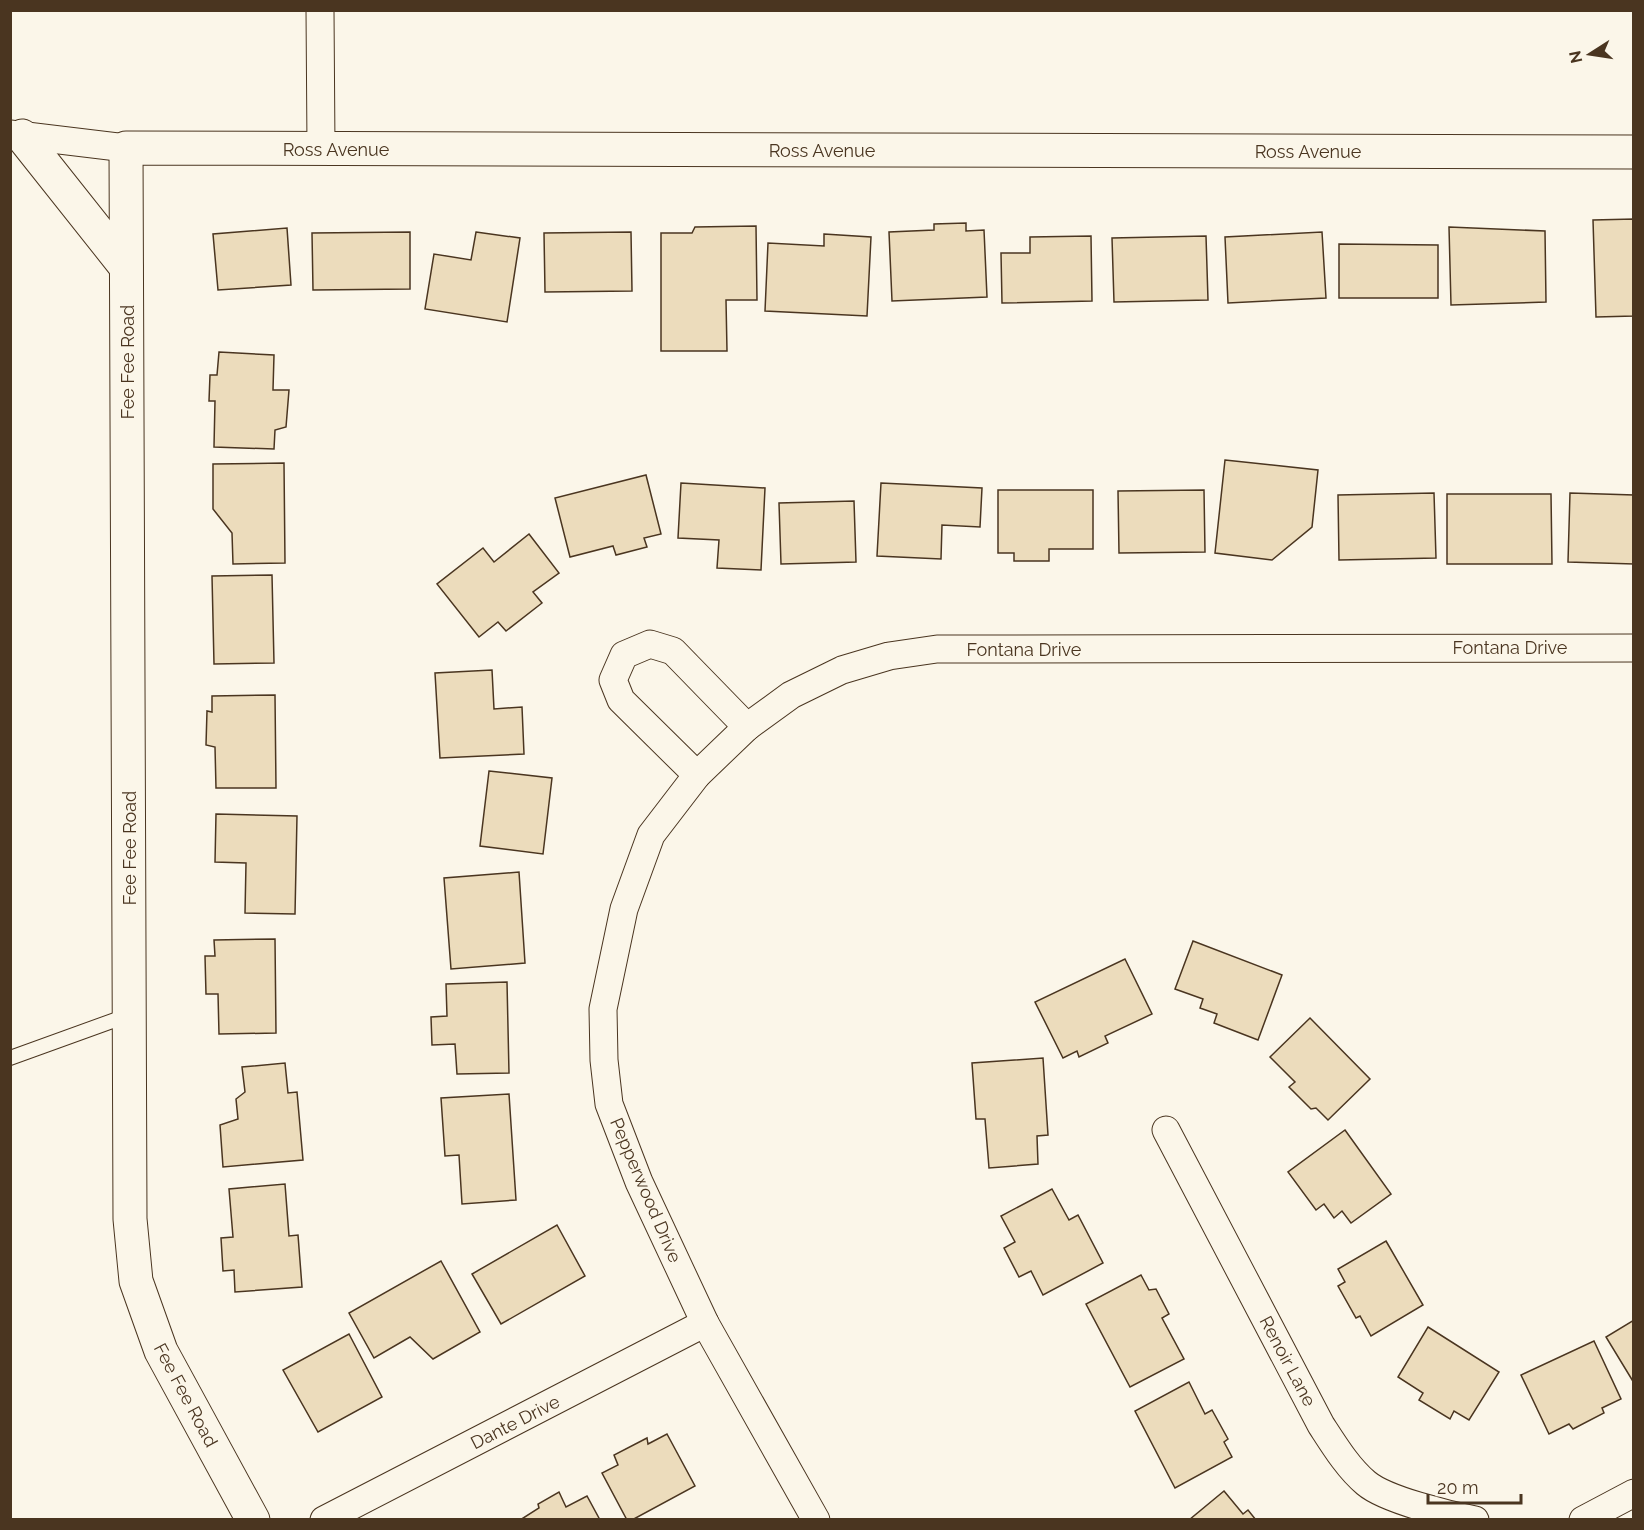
<svg xmlns="http://www.w3.org/2000/svg" width="1644" height="1530" viewBox="0 0 1644 1530" font-family="Raleway,sans-serif">
	<style>
		.building { fill: #ecdcbc; stroke: #4a3520; stroke-width: 1.5 }
		.lines { fill: none; stroke-linecap: round; stroke-linejoin: round }
		.lane-casing { stroke: #4a3520; stroke-width: 16 }
		.street-casing { stroke: #4a3520; stroke-width: 29 }
		.secondary-casing { stroke: #4a3520; stroke-width: 35 }
		.lane { stroke: #fbf6e9; stroke-width: 14 }
		.street { stroke: #fbf6e9; stroke-width: 27 }
		.secondary { stroke: #fbf6e9; stroke-width: 33 }
		.labels { text-anchor: middle; dominant-baseline: central; stroke-width: 4.5; stroke-linejoin: round; paint-order: stroke }
		.street-label { font-size: 18px; fill: #4a3520; stroke: #fbf6e9 }
	</style>
	<rect width="100%" height="100%" fill="#fbf6e9"/>
	<g class="building">
		<path d="M 1634,219 L 1634,316 L 1596,317 L 1593,220 Z"/>
		<path d="M 966,223 L 966,231 L 984,230 L 987,297 L 892,301 L 889,232 L 934,230 L 934,224 Z"/>
		<path d="M 756,226 L 757,300 L 726,300 L 727,351 L 661,351 L 661,233 L 692,233 L 695,227 Z"/>
		<path d="M 1449,227 L 1545,231 L 1546,302 L 1451,305 Z"/>
		<path d="M 287,228 L 291,285 L 218,290 L 213,234 Z"/>
		<path d="M 410,232 L 410,289 L 313,290 L 312,233 Z"/>
		<path d="M 476,232 L 520,238 L 507,322 L 425,309 L 434,254 L 471,260 Z"/>
		<path d="M 631,232 L 632,291 L 545,292 L 544,233 Z"/>
		<path d="M 1322,232 L 1326,298 L 1228,303 L 1225,237 Z"/>
		<path d="M 824,234 L 871,237 L 867,316 L 765,311 L 768,243 L 824,246 Z"/>
		<path d="M 1091,236 L 1092,301 L 1002,303 L 1001,253 L 1030,253 L 1030,237 Z"/>
		<path d="M 1206,236 L 1208,300 L 1114,302 L 1112,238 Z"/>
		<path d="M 1339,244 L 1438,245 L 1438,298 L 1339,298 Z"/>
		<path d="M 219,352 L 274,355 L 273,390 L 289,390 L 286,427 L 275,430 L 274,449 L 214,447 L 215,401 L 209,401 L 210,375 L 217,375 Z"/>
		<path d="M 1225,460 L 1318,470 L 1312,527 L 1272,560 L 1215,553 Z"/>
		<path d="M 284,463 L 285,563 L 233,564 L 232,533 L 213,509 L 213,464 Z"/>
		<path d="M 646,475 L 661,534 L 644,538 L 647,547 L 616,555 L 613,546 L 570,557 L 555,498 Z"/>
		<path d="M 681,483 L 765,488 L 761,570 L 717,568 L 719,540 L 678,538 Z"/>
		<path d="M 881,483 L 982,488 L 980,527 L 942,525 L 941,559 L 877,556 Z"/>
		<path d="M 998,490 L 1093,490 L 1093,549 L 1049,549 L 1049,561 L 1014,561 L 1014,553 L 998,553 Z"/>
		<path d="M 1204,490 L 1205,552 L 1119,553 L 1118,491 Z"/>
		<path d="M 1434,493 L 1436,558 L 1339,560 L 1338,495 Z"/>
		<path d="M 1570,493 L 1634,495 L 1634,564 L 1568,562 Z"/>
		<path d="M 1447,494 L 1551,494 L 1552,564 L 1447,564 Z"/>
		<path d="M 854,501 L 856,562 L 781,564 L 779,503 Z"/>
		<path d="M 529,534 L 559,573 L 533,592 L 542,603 L 506,631 L 498,622 L 479,637 L 437,584 L 483,548 L 494,562 Z"/>
		<path d="M 272,575 L 274,663 L 214,664 L 212,576 Z"/>
		<path d="M 492,670 L 494,709 L 522,707 L 524,754 L 440,758 L 435,673 Z"/>
		<path d="M 275,695 L 276,788 L 216,788 L 215,747 L 206,745 L 207,711 L 212,712 L 212,696 Z"/>
		<path d="M 489,771 L 552,778 L 543,854 L 480,846 Z"/>
		<path d="M 216,814 L 297,816 L 295,914 L 245,913 L 246,863 L 215,862 Z"/>
		<path d="M 519,872 L 525,963 L 451,969 L 444,878 Z"/>
		<path d="M 275,939 L 276,1033 L 219,1034 L 218,994 L 206,994 L 205,956 L 215,956 L 214,940 Z"/>
		<path d="M 1193,941 L 1282,975 L 1258,1040 L 1214,1023 L 1217,1014 L 1200,1008 L 1203,999 L 1175,989 Z"/>
		<path d="M 1125,959 L 1152,1014 L 1105,1036 L 1108,1043 L 1079,1057 L 1077,1051 L 1063,1058 L 1035,1002 Z"/>
		<path d="M 507,982 L 509,1073 L 457,1074 L 455,1044 L 432,1045 L 431,1017 L 447,1016 L 446,984 Z"/>
		<path d="M 1310,1018 L 1370,1079 L 1328,1120 L 1316,1108 L 1311,1109 L 1289,1087 L 1295,1082 L 1270,1057 Z"/>
		<path d="M 1043,1058 L 1048,1135 L 1037,1136 L 1038,1164 L 989,1168 L 985,1119 L 976,1119 L 972,1063 Z"/>
		<path d="M 285,1063 L 288,1093 L 297,1092 L 303,1160 L 223,1167 L 220,1125 L 238,1119 L 236,1099 L 245,1092 L 242,1067 Z"/>
		<path d="M 509,1094 L 516,1200 L 462,1204 L 459,1155 L 445,1156 L 441,1098 Z"/>
		<path d="M 1345,1130 L 1391,1194 L 1351,1223 L 1342,1211 L 1334,1218 L 1324,1204 L 1316,1210 L 1288,1172 Z"/>
		<path d="M 285,1184 L 289,1236 L 298,1235 L 302,1287 L 235,1292 L 234,1270 L 223,1271 L 221,1238 L 233,1237 L 229,1189 Z"/>
		<path d="M 1052,1189 L 1069,1220 L 1078,1215 L 1103,1263 L 1043,1295 L 1031,1271 L 1019,1277 L 1004,1248 L 1015,1242 L 1001,1216 Z"/>
		<path d="M 557,1225 L 585,1276 L 501,1324 L 472,1274 Z"/>
		<path d="M 1386,1241 L 1423,1305 L 1371,1336 L 1360,1316 L 1356,1318 L 1338,1286 L 1345,1282 L 1338,1269 Z"/>
		<path d="M 441,1261 L 480,1332 L 433,1359 L 410,1337 L 374,1358 L 349,1313 Z"/>
		<path d="M 1141,1275 L 1149,1290 L 1156,1289 L 1169,1314 L 1162,1318 L 1184,1359 L 1130,1387 L 1086,1304 Z"/>
		<path d="M 1634,1320 L 1634,1383 L 1606,1337 Z"/>
		<path d="M 1428,1327 L 1499,1372 L 1469,1420 L 1454,1411 L 1450,1419 L 1419,1400 L 1423,1393 L 1398,1377 Z"/>
		<path d="M 349,1334 L 382,1397 L 318,1432 L 283,1370 Z"/>
		<path d="M 1594,1341 L 1621,1399 L 1602,1408 L 1604,1413 L 1573,1429 L 1569,1424 L 1549,1434 L 1521,1375 Z"/>
		<path d="M 1189,1382 L 1205,1414 L 1212,1410 L 1228,1439 L 1224,1442 L 1232,1457 L 1175,1488 L 1135,1411 Z"/>
		<path d="M 667,1434 L 695,1486 L 632,1520 L 627,1520 L 602,1473 L 618,1465 L 614,1455 L 647,1438 L 648,1444 Z"/>
		<path d="M 1224,1491 L 1243,1514 L 1248,1510 L 1256,1520 L 1189,1520 Z"/>
		<path d="M 559,1492 L 566,1507 L 587,1496 L 600,1520 L 520,1520 L 539,1508 L 538,1504 Z"/>
	</g>
	<g class="lines">
		<defs>
			<path id="lane" d="M 10,1058 L 129,1015"/>
			<g id="street">
				<path d="M 320,10 L 321,148"/>
				<path d="M 10,134 L 126,148"/>
				<path d="M 697,775 L 621,700 L 613,680 L 624,655 L 650,644 L 673,651 L 747,727"/>
				<path d="M 1166,1130 L 1321,1425 C 1334,1445 1348,1468 1366,1483 C 1386,1500 1449,1515 1475,1520"/>
				<path d="M 324,1520 L 705,1323"/>
				<path d="M 816,1520 L 705,1323 L 639,1182 L 609,1104 L 604,1060 L 603,1009 L 624,909 L 651,835 L 697,775 L 747,727 L 791,695 L 842,670 L 889,656 L 937,649 L 1634,648"/>
				<path d="M 1583,1520 L 1634,1493"/>
			</g>
			<g id="secondary">
				<path d="M 22,136 L 126,267"/>
				<path d="M 253,1520 L 161,1351 L 136,1281 L 130,1219 L 126,148 L 1634,152"/>
			</g>
		</defs>
		<use href="#lane" class="lane-casing"/>
		<use href="#street" class="street-casing"/>
		<use href="#secondary" class="secondary-casing"/>
		<use href="#lane" class="lane"/>
		<use href="#street" class="street"/>
		<use href="#secondary" class="secondary"/>
	</g>
	<g class="labels">
		<g class="street-label">
			<text x="336" y="149">Ross Avenue</text>
			<text x="822" y="150">Ross Avenue</text>
			<text x="1308" y="151">Ross Avenue</text>
			<text transform="translate(127 362) rotate(-90)">Fee Fee Road</text>
			<text x="1510" y="647">Fontana Drive</text>
			<text x="1024" y="649">Fontana Drive</text>
			<text transform="translate(129 848) rotate(-90)">Fee Fee Road</text>
			<text transform="translate(646 1190) rotate(67)">Pepperwood Drive</text>
			<text transform="translate(1288 1361) rotate(62)">Renoir Lane</text>
			<text transform="translate(186 1395) rotate(62)">Fee Fee Road</text>
			<text transform="translate(515 1422) rotate(-27)">Dante Drive</text>
		</g>
	</g>
	<rect width="1644" height="1530" fill="none" stroke="#4a3520" stroke-width="24"/>
	<g transform="translate(1590 54) rotate(258)" stroke="#fbf6e9" stroke-width="4.5" paint-order="stroke">
	<path d="M0-4.5L10 22L0 15L-10 22Z" fill="#4a3520"/>
	<text y="-9" font-size="16" font-weight="bold" text-anchor="middle" fill="#4a3520">N</text>
	</g>
	<path d="M1428 1494v9h93v-9" fill="none" stroke="#4a3520" stroke-width="3"/>
	<text x="1437" y="1494" font-size="18" fill="#4a3520" stroke="#fbf6e9" stroke-width="4.5" paint-order="stroke">20 m</text>
</svg>
